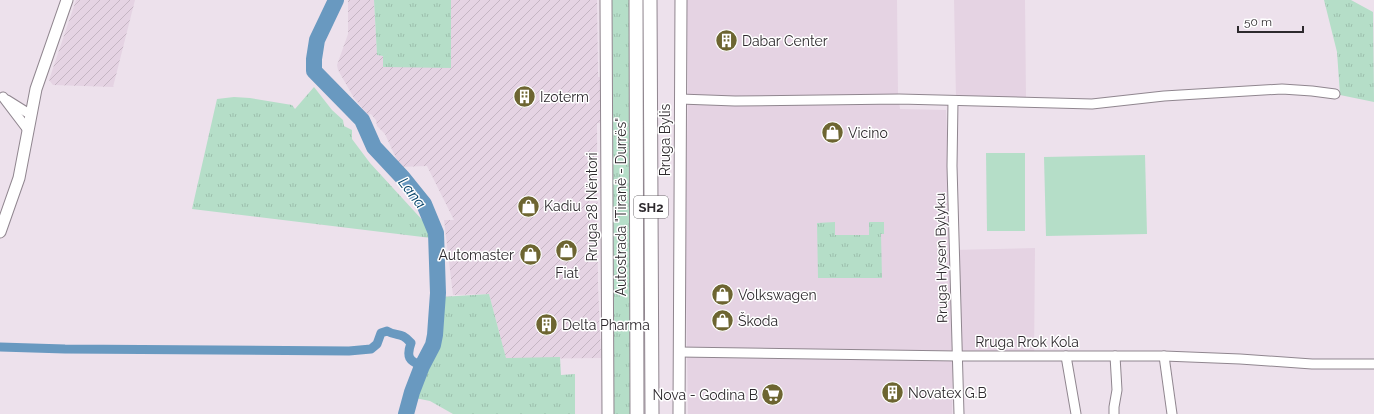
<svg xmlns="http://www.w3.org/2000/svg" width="1374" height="414" viewBox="0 0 1374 414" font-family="Raleway,sans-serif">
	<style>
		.built { fill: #e5d3e3 }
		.industrial { fill: url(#industrial-furrows) }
		.grass { fill: url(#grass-tufts) }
		.park { fill: #b5dec8 }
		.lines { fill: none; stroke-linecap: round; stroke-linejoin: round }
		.canal { stroke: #6999c0; stroke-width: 9 }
		.river { stroke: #6999c0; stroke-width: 16 }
		.minor-casing { stroke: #90868f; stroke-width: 11 }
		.major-casing { stroke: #90868f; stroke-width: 13 }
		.highway-casing { stroke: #90868f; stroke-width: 15 }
		.minor { stroke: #fff; stroke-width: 9 }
		.major { stroke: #fff; stroke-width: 11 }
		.highway { stroke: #fff; stroke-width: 13 }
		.labels { text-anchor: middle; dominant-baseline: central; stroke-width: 3; stroke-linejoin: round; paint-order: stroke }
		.shield { fill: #fff; stroke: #6c696c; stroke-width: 1 }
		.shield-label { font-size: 13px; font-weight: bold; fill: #2d292d }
		.poi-label { font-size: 14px; fill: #2d292d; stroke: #fff; text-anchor: start }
		.street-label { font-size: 14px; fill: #2d292d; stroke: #fff }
		.water-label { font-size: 15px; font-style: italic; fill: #034167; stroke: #fff }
	</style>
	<defs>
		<pattern id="industrial-furrows" width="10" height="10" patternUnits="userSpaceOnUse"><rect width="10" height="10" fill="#e5d3e3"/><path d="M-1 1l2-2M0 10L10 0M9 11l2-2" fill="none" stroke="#c5b5c3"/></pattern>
		<pattern id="grass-tufts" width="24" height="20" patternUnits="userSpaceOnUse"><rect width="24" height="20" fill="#b5dec8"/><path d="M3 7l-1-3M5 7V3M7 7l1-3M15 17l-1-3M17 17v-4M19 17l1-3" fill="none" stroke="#9cbeac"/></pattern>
	</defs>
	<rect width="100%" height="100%" fill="#ede1ec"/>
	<g class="built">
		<path d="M 687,0 L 897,0 L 898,94 L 900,109 L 946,110 L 952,250 L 1035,248 L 1034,361 L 953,359 L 952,414 L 688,414 L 685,223 L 688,96 Z"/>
		<path d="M 954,0 L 1025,0 L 1026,97 L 956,97 Z"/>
	</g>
	<g class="industrial">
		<path d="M 76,0 L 135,0 L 113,87 L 53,85 L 49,80 Z"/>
		<path d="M 348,0 L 374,0 L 377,55 L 451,68 L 451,0 L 597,0 L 598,73 L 598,77 L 600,77 L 600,123 L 597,123 L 598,285 L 601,358 L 506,359 L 489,294 L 453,295 L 444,220 L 454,220 L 427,166 L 400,167 L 385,134 L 377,126 L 376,120 L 371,114 L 368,115 L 354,98 L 338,70 L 337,65 L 348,34 Z"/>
	</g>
	<g class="grass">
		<path d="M 374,0 L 451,0 L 451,68 L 383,67 L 383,56 L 377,55 Z"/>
		<path d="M 612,0 L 630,0 L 632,414 L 614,414 Z"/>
		<path d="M 1324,0 L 1351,0 L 1373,12 L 1374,102 L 1340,95 L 1337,52 Z"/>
		<path d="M 314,87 L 332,110 L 343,120 L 344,126 L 352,130 L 352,139 L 370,163 L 426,224 L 431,238 L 192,209 L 217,99 L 234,97 L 250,98 L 292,105 L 295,109 Z"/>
		<path d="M 835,222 L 835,235 L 869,235 L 869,222 L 884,222 L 884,234 L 881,234 L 882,278 L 818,278 L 817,223 Z"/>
		<path d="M 489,294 L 506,358 L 560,357 L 561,375 L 575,374 L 575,414 L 453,414 L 430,401 L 415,398 L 437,347 L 441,297 Z"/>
	</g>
	<g class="park">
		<path d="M 986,153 L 1025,153 L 1025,231 L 987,231 Z"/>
		<path d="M 1145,155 L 1147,234 L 1046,236 L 1044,157 Z"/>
	</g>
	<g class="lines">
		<path class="canal" d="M 0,347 L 65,349 L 349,351 L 371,349 L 377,344 L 381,333 L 387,331 C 397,337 401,331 411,343 C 406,357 409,361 422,366"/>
		<path class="river" d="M 336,0 L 317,40 L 314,59 L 314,71 L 362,120 L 374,147 L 403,178 L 424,204 L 436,233 L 438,293 L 435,335 L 433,345 L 422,366 L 412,392 L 406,414"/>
		<defs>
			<g id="minor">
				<path d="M 3,97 L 28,130"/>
				<path d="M 680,99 L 735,101 L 899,99 L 1092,104 L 1164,96 L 1282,89 L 1312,91 L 1335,94"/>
				<path d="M 7,100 L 31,115"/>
				<path d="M 953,101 L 952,166 L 959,414"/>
				<path d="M 679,352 L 957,356 L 1164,356 L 1240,359 L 1312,364 L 1374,364"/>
				<path d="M 1066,356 L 1076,414"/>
				<path d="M 1164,356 L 1172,414"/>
				<path d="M 1114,414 L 1114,407 L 1117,390 L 1115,356"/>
			</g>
			<g id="major">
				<path d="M 606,0 L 608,414"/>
				<path d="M 0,232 L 19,178 L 36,89 L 67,0"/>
				<path d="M 679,414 L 681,0"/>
			</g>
			<g id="highway">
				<path d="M 636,0 L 637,414"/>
				<path d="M 650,0 L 652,414"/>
			</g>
		</defs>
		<use href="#minor" class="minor-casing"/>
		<use href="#major" class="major-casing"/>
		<use href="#highway" class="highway-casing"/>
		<use href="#minor" class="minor"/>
		<use href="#major" class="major"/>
		<use href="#highway" class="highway"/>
	</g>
	<defs>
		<symbol id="building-disc" viewBox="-11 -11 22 22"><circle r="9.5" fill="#6d6531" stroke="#fff"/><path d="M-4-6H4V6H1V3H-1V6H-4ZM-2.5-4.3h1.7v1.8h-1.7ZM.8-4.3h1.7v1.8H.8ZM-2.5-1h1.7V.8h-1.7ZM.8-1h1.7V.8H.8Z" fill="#fff"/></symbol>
		<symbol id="shop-disc" viewBox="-11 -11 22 22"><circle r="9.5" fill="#6d6531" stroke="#fff"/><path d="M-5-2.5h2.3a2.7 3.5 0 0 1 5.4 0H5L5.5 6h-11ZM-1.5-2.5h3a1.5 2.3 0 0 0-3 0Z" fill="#fff"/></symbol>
		<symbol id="supermarket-disc" viewBox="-11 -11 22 22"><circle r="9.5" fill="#6d6531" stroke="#fff"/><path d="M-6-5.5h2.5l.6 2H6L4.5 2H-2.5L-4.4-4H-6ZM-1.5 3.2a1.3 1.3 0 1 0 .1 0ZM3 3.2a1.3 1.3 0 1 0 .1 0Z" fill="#fff"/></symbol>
	</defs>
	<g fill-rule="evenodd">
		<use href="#building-disc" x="714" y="28" width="25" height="25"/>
		<use href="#building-disc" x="512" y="84" width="25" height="25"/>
		<use href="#shop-disc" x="820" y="120" width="25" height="25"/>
		<use href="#shop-disc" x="516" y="194" width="25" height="25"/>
		<use href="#shop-disc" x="554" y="238" width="25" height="25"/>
		<use href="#shop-disc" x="518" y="242" width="25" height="25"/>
		<use href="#shop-disc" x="710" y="282" width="25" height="25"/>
		<use href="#shop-disc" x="710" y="308" width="25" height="25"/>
		<use href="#building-disc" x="534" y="312" width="25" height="25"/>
		<use href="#building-disc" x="880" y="380" width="25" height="25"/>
		<use href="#supermarket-disc" x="760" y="382" width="25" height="25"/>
	</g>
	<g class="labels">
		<rect class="shield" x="634" y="196" width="34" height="22" rx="3"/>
		<g class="shield-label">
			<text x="651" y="207">SH2</text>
		</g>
		<g class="poi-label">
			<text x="742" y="41">Dabar Center</text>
			<text x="540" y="97">Izoterm</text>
			<text x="848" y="133">Vicino</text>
			<text x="544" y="206">Kadiu</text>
			<text x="514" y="255" text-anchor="end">Automaster</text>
			<text x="567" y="273" text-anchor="middle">Fiat</text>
			<text x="738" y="295">Volkswagen</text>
			<text x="738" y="321">Škoda</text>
			<text x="562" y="325">Delta Pharma</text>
			<text x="908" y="393">Novatex G.B</text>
			<text x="758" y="395" text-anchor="end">Nova - Godina B</text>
		</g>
		<g class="street-label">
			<text transform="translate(665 140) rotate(-90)">Rruga Bylis</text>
			<text transform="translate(592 207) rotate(-90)">Rruga 28 Nëntori</text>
			<text transform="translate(621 207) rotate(-90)">Autostrada "Tiranë - Durrës"</text>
			<text transform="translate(941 258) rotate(-91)">Rruga Hysen Bylyku</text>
			<text x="1027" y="342">Rruga Rrok Kola</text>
		</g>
		<g class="water-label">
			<text transform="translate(412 193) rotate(52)">Lana</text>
		</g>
	</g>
	<path d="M1238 26v6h65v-6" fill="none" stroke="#2d292d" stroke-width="2"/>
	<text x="1244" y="26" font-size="12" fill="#2d292d" stroke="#ffffff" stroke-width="3" paint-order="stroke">50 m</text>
</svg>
